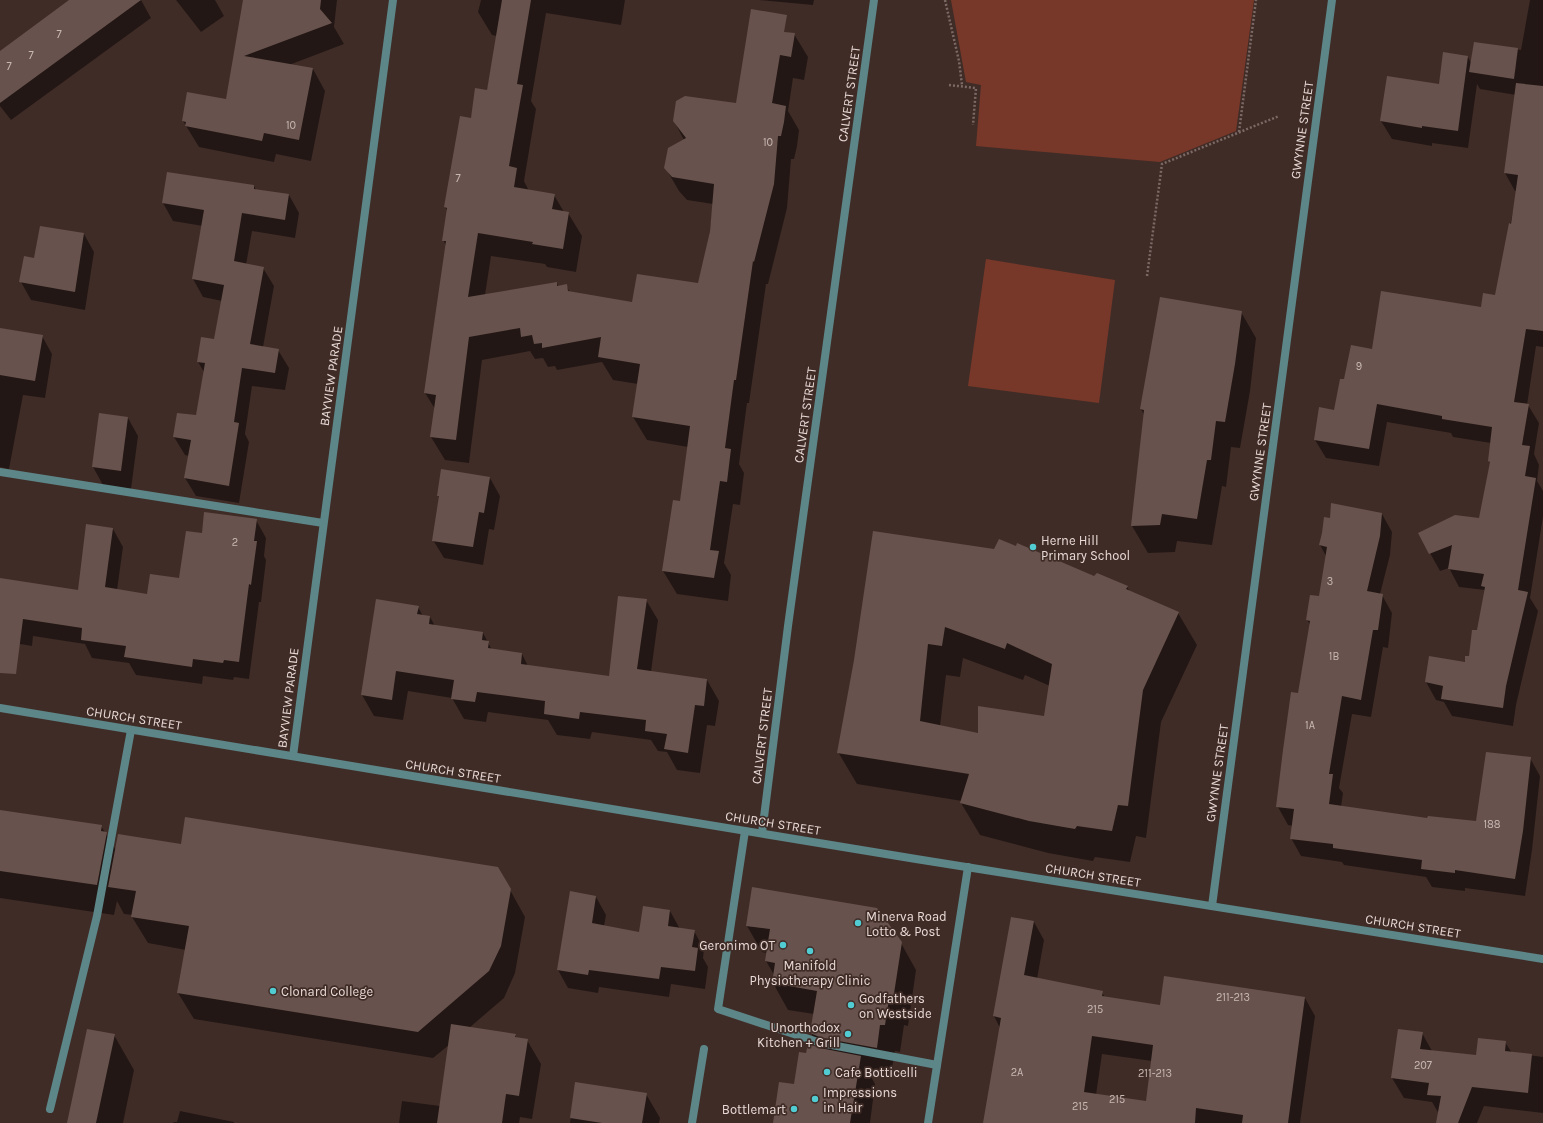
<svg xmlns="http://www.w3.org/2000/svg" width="1543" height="1123" viewBox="0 0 1543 1123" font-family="Karla,sans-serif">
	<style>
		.green { fill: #783829 }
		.shadow { fill: #0007; fill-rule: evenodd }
		.building { fill: #68524d; fill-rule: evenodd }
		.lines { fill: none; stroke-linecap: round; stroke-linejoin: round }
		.path { stroke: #7b6965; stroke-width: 2.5; stroke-dasharray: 2 2; stroke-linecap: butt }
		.service { stroke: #5c8688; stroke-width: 8 }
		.minor { stroke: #5c8688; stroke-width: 8 }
		.tertiary { stroke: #5c8688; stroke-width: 8 }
		.poi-dot { fill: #51ccd2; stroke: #402c27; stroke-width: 1.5 }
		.labels { text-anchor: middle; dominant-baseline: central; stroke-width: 3.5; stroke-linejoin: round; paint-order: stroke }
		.number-label { font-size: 11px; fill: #c8b8b4 }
		.street-label { font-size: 13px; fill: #e8dad7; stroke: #402c27 }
		.poi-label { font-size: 13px; fill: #e8dad7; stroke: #402c27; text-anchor: start }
	</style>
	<rect width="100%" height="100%" fill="#402c27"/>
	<g class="green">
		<path d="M 951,0 L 1254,0 L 1236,131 L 1160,162 L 976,146 L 981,85 L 966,82 Z"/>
		<path d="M 986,259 L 1115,280 L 1099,403 L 968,386 Z"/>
	</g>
	<g class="shadow">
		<path d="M 71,0 L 141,0 L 151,18 L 11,120 L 0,106 L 0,52 Z"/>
		<path d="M 176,0 L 215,0 L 224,16 L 201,32 Z"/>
		<path d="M 244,0 L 337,0 L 334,27 L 344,44 L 289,65 L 313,69 L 325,91 L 311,161 L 276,154 L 274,162 L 199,147 L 183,121 L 227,100 Z"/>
		<path d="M 481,0 L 625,0 L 621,25 L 546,13 L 531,101 L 536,109 L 524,181 L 529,191 L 554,195 L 564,212 L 568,213 L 582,236 L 576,272 L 547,267 L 545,264 L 491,256 L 485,295 L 557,283 L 558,286 L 566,285 L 570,293 L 633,303 L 699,284 L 710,231 L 713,204 L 687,200 L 679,191 L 665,167 L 684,140 L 674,121 L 736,105 L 794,34 L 808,57 L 804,80 L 793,78 L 788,111 L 799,130 L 797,146 L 794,159 L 791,159 L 787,208 L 768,284 L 766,284 L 749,403 L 747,403 L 739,464 L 744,473 L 740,505 L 733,504 L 724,563 L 731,575 L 728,601 L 677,594 L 663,571 L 681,502 L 688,447 L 647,440 L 633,417 L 638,384 L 613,380 L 602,362 L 557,370 L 555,366 L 548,367 L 543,358 L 535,359 L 530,351 L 482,360 L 469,463 L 445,460 L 431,437 L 435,409 L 425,393 L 447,247 L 443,240 L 448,212 L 445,207 L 472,119 L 487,91 L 497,36 L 492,35 L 478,12 Z"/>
		<path d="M 759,0 L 814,0 L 813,5 Z"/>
		<path d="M 1530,0 L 1543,0 L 1543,347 L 1536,346 L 1527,405 L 1528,405 L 1539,423 L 1534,454 L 1539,465 L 1537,481 L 1543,491 L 1543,517 L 1530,598 L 1538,611 L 1516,705 L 1513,726 L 1452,716 L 1444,702 L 1436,700 L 1426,682 L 1465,664 L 1470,657 L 1478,631 L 1485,590 L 1459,587 L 1449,568 L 1440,571 L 1430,553 L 1480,519 L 1491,464 L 1489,461 L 1491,443 L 1453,437 L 1451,433 L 1387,422 L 1379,466 L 1326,458 L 1315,440 L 1320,408 L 1335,411 L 1345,380 L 1373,350 L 1482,308 L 1496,296 L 1517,191 L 1515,191 L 1505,173 L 1516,95 L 1480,89 L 1477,84 L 1468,148 L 1432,143 L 1432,146 L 1392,139 L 1381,121 L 1388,77 L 1440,85 L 1468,57 L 1471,63 L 1475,43 L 1521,50 Z"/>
		<path d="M 254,186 L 256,190 L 289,195 L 299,213 L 295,238 L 252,231 L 246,265 L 263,268 L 274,286 L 263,347 L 278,350 L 289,368 L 285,390 L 252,386 L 245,434 L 249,442 L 239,503 L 196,496 L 185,478 L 189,456 L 185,455 L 174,437 L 197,416 L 204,372 L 198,362 L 215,340 L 222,301 L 203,297 L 193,279 L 203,226 L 173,221 L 163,203 Z"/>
		<path d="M 84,234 L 94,252 L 85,310 L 31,300 L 21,282 L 25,257 L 35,260 Z"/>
		<path d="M 1241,312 L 1256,338 L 1250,391 L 1240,448 L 1231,447 L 1226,487 L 1222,486 L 1212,545 L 1177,541 L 1175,552 L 1148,553 L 1132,526 L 1144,415 L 1141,409 Z"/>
		<path d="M 0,329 L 42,336 L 52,354 L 45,398 L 23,395 L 9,469 L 0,467 Z"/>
		<path d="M 100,414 L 128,418 L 138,436 L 131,489 L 103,485 L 93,467 Z"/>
		<path d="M 490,478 L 500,496 L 494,530 L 489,529 L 483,565 L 444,558 L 433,540 L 440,499 L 438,495 Z"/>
		<path d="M 1382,514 L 1392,532 L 1390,555 L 1380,594 L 1382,595 L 1392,613 L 1388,648 L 1383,647 L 1371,717 L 1352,714 L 1339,788 L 1343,793 L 1341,807 L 1428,819 L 1476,822 L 1530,758 L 1540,776 L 1532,850 L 1525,896 L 1465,888 L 1465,891 L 1432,887 L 1426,877 L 1344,865 L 1342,862 L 1301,856 L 1291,838 L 1293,826 L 1288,825 L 1278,807 L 1311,626 L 1307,620 L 1320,597 L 1326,556 L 1320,545 L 1331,519 Z"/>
		<path d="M 256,520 L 266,538 L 264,556 L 266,560 L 261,602 L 259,602 L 249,679 L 234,677 L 233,680 L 203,676 L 202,684 L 136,675 L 129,663 L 92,658 L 85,644 L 33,636 L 32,646 L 14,643 L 0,647 L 0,579 L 79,591 L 113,529 L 123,547 L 117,590 L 148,595 L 180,580 L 203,534 Z"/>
		<path d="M 874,532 L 1094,578 L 1098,574 L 1127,587 L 1130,592 L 1178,613 L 1197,645 L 1161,722 L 1146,838 L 1136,836 L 1130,862 L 1095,857 L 1093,861 L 1048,853 L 980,835 L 961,803 L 962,801 L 857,784 L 838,752 L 855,661 ZM 963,658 L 1023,680 L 1025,675 L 1050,686 L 1045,718 L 978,734 L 940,726 L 946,675 L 960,677 Z"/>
		<path d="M 646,600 L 658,620 L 651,672 L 707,680 L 719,701 L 715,726 L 707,725 L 700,773 L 677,770 L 667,752 L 658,751 L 651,740 L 592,732 L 590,739 L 557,735 L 548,720 L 488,712 L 486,722 L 464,719 L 452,698 L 408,691 L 403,720 L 374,716 L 362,695 L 418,607 L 423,616 L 430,617 L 435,626 L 483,633 L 492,650 L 522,654 L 528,666 L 610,677 Z"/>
		<path d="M 0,811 L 101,826 L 116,850 L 182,845 L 498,868 L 525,917 L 515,973 L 504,998 L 469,1028 L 515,1035 L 517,1039 L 527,1040 L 541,1064 L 532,1119 L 520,1117 L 519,1123 L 399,1123 L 402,1101 L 440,1106 L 449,1045 L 433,1058 L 194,1019 L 178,993 L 186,950 L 148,943 L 132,917 L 133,915 L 124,914 L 117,901 L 114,915 L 0,898 Z"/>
		<path d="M 596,897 L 606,915 L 604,926 L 640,933 L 670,911 L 680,929 L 694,931 L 704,949 L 703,958 L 708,967 L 705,989 L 671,984 L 669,997 L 599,987 L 598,993 L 568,988 L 558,970 Z"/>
		<path d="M 1012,918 L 1034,922 L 1044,940 L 1037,979 L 1102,992 L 1105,998 L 1161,1007 L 1305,998 L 1315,1016 L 1300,1123 L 984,1123 L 1000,1028 L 994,1016 ZM 1102,1054 L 1152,1061 L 1147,1102 L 1096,1095 Z"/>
		<path d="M 747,926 L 901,943 L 916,970 L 908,1026 L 904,1025 L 900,1052 L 895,1051 L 891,1074 L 867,1069 L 875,1084 L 870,1123 L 774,1123 L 795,1085 L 807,1054 L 820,1049 L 811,1033 L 814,1014 L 788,1010 L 773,983 L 774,975 L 766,961 L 767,953 L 762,952 Z"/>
		<path d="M 1422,1033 L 1432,1051 L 1477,1057 L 1505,1042 L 1512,1053 L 1543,1057 L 1543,1113 L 1484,1106 L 1477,1123 L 1437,1123 L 1439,1114 L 1432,1102 L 1404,1098 L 1392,1078 Z"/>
		<path d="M 114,1035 L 134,1070 L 123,1123 L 68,1123 Z"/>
		<path d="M 576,1083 L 646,1094 L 660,1118 L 659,1123 L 570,1123 Z"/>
		<path d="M 180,1111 L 234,1122 L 234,1123 L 173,1123 L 174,1122 L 177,1122 Z"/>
	</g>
	<g class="building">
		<path d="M 69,0 L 141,0 L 0,103 L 0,51 Z"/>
		<path d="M 243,0 L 321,0 L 320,9 L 332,23 L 244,56 L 313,68 L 299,140 L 264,133 L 262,141 L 185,126 L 186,122 L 182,121 L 187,92 L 226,99 Z"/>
		<path d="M 502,0 L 531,0 L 517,84 L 523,85 L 509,166 L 517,168 L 514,187 L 555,194 L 552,209 L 569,212 L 563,249 L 532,244 L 533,242 L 478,233 L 468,297 L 557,282 L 557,286 L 567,284 L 568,291 L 632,302 L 637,274 L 698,283 L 710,231 L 714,184 L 672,177 L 664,168 L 668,148 L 686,138 L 673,121 L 676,101 L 685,96 L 736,103 L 751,9 L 787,15 L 784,32 L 795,33 L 791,57 L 780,55 L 772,103 L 786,106 L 784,122 L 781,136 L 778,136 L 774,184 L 754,262 L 753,261 L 736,380 L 734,380 L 725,448 L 731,449 L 727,482 L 720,481 L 710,550 L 719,551 L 714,578 L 662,571 L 673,500 L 680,501 L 690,426 L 632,417 L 640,364 L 598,357 L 601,337 L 542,348 L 542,343 L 534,344 L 532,335 L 521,337 L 520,328 L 469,337 L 456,440 L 430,437 L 436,395 L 424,393 L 446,241 L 442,241 L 447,208 L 444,207 L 460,116 L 471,118 L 475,88 L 487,90 Z"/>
		<path d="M 1474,42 L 1518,48 L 1514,79 L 1469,72 Z"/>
		<path d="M 1443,52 L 1468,56 L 1458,131 L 1422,126 L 1422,128 L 1380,121 L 1387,76 L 1439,84 Z"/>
		<path d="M 1516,83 L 1543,86 L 1543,331 L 1526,329 L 1514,402 L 1529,404 L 1522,445 L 1530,446 L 1525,476 L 1536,478 L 1518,590 L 1528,592 L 1506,686 L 1503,708 L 1441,699 L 1443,686 L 1425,682 L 1429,656 L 1465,662 L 1465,656 L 1469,656 L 1472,630 L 1477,630 L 1485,587 L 1481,586 L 1484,574 L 1448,569 L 1452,545 L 1429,554 L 1418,533 L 1455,515 L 1479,518 L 1490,462 L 1488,461 L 1492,427 L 1442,419 L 1442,416 L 1377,404 L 1369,449 L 1314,440 L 1319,407 L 1334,410 L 1340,379 L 1344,379 L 1351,345 L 1372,349 L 1381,291 L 1481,307 L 1483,293 L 1495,295 L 1509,223 L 1511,224 L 1518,175 L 1504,173 Z"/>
		<path d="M 167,172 L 254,185 L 254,189 L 289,194 L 285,220 L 242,213 L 234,261 L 264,267 L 250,344 L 279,349 L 275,373 L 242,368 L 234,422 L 239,423 L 229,486 L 184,478 L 191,440 L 173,437 L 177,413 L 196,415 L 205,363 L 197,362 L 201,337 L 214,339 L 224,285 L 192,279 L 204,210 L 162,203 Z"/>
		<path d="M 40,226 L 84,233 L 75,292 L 19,282 L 24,256 L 34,258 Z"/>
		<path d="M 1160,297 L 1242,311 L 1235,364 L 1225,422 L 1216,421 L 1211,460 L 1207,460 L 1197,519 L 1162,514 L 1160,525 L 1131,526 L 1144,410 L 1140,409 Z"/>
		<path d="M 0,328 L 43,335 L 35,381 L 0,375 Z"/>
		<path d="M 99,413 L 128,417 L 121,471 L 92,467 Z"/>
		<path d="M 441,469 L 490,477 L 484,513 L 479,512 L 473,547 L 432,541 L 439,496 L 437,496 Z"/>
		<path d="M 1331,503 L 1382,513 L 1380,536 L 1367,591 L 1383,594 L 1378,630 L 1373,630 L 1361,700 L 1342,696 L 1329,774 L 1333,774 L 1329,804 L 1427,818 L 1428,816 L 1476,821 L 1486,752 L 1531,757 L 1523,831 L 1515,879 L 1455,870 L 1455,873 L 1421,869 L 1422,860 L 1333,848 L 1333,844 L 1290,839 L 1294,809 L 1276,807 L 1283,750 L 1291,692 L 1298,693 L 1310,621 L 1306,620 L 1310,595 L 1319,596 L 1327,547 L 1319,545 L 1322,533 L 1324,517 L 1330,518 Z"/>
		<path d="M 204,512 L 257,519 L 254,541 L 257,541 L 251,585 L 249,584 L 239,662 L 224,660 L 223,663 L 193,659 L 192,667 L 124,657 L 126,646 L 81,640 L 82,628 L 23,619 L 16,674 L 0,673 L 0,578 L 78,590 L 86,524 L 113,528 L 105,587 L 147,594 L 150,574 L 179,578 L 186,531 L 202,533 Z"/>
		<path d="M 873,531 L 994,549 L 999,539 L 1016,546 L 1017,543 L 1094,576 L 1097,573 L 1128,586 L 1126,589 L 1179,612 L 1143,690 L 1128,806 L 1118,805 L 1112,831 L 1077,826 L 1075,829 L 1029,821 L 960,803 L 969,774 L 837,753 L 854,660 ZM 945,627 L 1005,649 L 1007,643 L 1052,664 L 1044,716 L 978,706 L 978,733 L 920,721 L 928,644 L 942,646 Z"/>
		<path d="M 618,596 L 647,599 L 637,669 L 707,679 L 704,706 L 695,705 L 688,753 L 664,749 L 667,734 L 645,731 L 646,720 L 580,712 L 579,719 L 544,714 L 545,701 L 477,692 L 475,702 L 451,699 L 454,680 L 396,671 L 392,700 L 361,695 L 376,599 L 419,606 L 417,614 L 430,616 L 429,624 L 483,632 L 482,640 L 489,641 L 488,648 L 522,653 L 521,664 L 609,676 Z"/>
		<path d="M 0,810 L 102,825 L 101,831 L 107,832 L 97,885 L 0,871 Z"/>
		<path d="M 185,817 L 498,867 L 511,889 L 501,946 L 489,971 L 418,1032 L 177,993 L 189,926 L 131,917 L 136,891 L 108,887 L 118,834 L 181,844 Z"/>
		<path d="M 752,887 L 877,908 L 902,942 L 893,1000 L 889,999 L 885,1025 L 880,1025 L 877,1048 L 822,1038 L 810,1033 L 817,991 L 772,983 L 775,963 L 765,961 L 770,929 L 746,926 Z"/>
		<path d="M 570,891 L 596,896 L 592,923 L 639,932 L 643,906 L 670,910 L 668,926 L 695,930 L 692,947 L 698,948 L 695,971 L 661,967 L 659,979 L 589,970 L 588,975 L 557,970 Z"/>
		<path d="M 1011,917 L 1034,921 L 1024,975 L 1103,991 L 1102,996 L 1160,1005 L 1164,976 L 1305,997 L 1288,1123 L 1242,1123 L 1243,1115 L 1196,1108 L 1195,1123 L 983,1123 L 1001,1018 L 993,1016 ZM 1092,1036 L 1153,1045 L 1146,1101 L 1084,1092 Z"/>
		<path d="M 451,1024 L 516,1034 L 515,1037 L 528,1039 L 519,1096 L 506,1094 L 502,1123 L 437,1123 Z"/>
		<path d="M 87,1029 L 115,1034 L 96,1123 L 67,1123 Z"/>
		<path d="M 1398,1029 L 1423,1032 L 1420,1049 L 1476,1055 L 1478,1038 L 1506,1041 L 1505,1051 L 1532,1054 L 1528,1093 L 1472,1087 L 1458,1123 L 1436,1123 L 1441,1096 L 1427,1095 L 1429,1083 L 1391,1078 Z"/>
		<path d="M 808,1044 L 820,1048 L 861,1056 L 850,1123 L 773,1123 L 779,1082 L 794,1084 L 799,1052 L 806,1053 Z"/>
		<path d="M 575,1082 L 647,1093 L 642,1123 L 602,1123 L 570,1118 Z"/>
	</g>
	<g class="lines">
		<g class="path">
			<path d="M 945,0 L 959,61 L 962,85"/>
			<path d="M 949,85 L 976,88 L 973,125"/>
			<path d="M 1239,132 L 1256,0"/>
			<path d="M 1147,276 L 1162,164 L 1279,116"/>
		</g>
		<g class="service">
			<path d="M 0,472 L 323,523"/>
			<path d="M 745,831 L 718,1009 L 821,1043 L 937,1065"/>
			<path d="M 50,1109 L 97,916 L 131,730"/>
			<path d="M 692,1123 L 704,1049"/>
		</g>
		<g class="minor">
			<path d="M 293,756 L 393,0"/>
			<path d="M 762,833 L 788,626 L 874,0"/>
			<path d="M 1212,906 L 1332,0"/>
		</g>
		<g class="tertiary">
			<path d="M 0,708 L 916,859 L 1543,959"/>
			<path d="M 928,1123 L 968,867"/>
		</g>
	</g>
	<g class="poi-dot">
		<circle cx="1033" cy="547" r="4"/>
		<circle cx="858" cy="923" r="4"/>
		<circle cx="783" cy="945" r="4"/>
		<circle cx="810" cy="951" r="4"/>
		<circle cx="273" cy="991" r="4"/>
		<circle cx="851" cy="1005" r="4"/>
		<circle cx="848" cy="1034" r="4"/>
		<circle cx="827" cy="1072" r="4"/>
		<circle cx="815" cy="1099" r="4"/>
		<circle cx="794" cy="1109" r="4"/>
	</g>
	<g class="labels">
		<g class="number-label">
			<text x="59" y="34">7</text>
			<text x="31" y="55">7</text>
			<text x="9" y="66">7</text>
			<text x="291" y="125">10</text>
			<text x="768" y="142">10</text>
			<text x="458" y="178">7</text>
			<text x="1359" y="366">9</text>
			<text x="235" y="542">2</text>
			<text x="1330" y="581">3</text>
			<text x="1334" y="656">1B</text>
			<text x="1310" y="725">1A</text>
			<text x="1492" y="824">188</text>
			<text x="1233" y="997">211-213</text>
			<text x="1095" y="1009">215</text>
			<text x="1423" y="1065">207</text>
			<text x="1017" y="1072">2A</text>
			<text x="1155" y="1073">211-213</text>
			<text x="1117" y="1099">215</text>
			<text x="1080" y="1106">215</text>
		</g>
		<g class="street-label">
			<text transform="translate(849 94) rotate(-82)">CALVERT STREET</text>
			<text transform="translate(1302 130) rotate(-82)">GWYNNE STREET</text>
			<text transform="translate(331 376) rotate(-82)">BAYVIEW PARADE</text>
			<text transform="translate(805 415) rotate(-82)">CALVERT STREET</text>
			<text transform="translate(1260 452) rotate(-82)">GWYNNE STREET</text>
			<text transform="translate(288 698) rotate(-83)">BAYVIEW PARADE</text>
			<text transform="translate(134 718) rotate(9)">CHURCH STREET</text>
			<text transform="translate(762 736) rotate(-83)">CALVERT STREET</text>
			<text transform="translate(453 771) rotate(9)">CHURCH STREET</text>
			<text transform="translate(1217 773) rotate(-82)">GWYNNE STREET</text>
			<text transform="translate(773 823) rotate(9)">CHURCH STREET</text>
			<text transform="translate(1093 875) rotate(9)">CHURCH STREET</text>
			<text transform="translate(1413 926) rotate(9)">CHURCH STREET</text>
		</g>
		<g class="poi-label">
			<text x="1041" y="540">Herne Hill<tspan x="1041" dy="15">Primary School</tspan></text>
			<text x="866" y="916">Minerva Road<tspan x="866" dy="15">Lotto &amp; Post</tspan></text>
			<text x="775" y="945" text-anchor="end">Geronimo OT</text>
			<text x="810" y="965" text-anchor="middle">Manifold<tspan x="810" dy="15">Physiotherapy Clinic</tspan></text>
			<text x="281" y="991">Clonard College</text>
			<text x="859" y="998">Godfathers<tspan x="859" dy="15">on Westside</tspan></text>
			<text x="840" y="1027" text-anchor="end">Unorthodox<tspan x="840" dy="15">Kitchen + Grill</tspan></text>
			<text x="835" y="1072">Cafe Botticelli</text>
			<text x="823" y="1092">Impressions<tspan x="823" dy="15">in Hair</tspan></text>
			<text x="786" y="1109" text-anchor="end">Bottlemart</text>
		</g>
	</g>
</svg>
